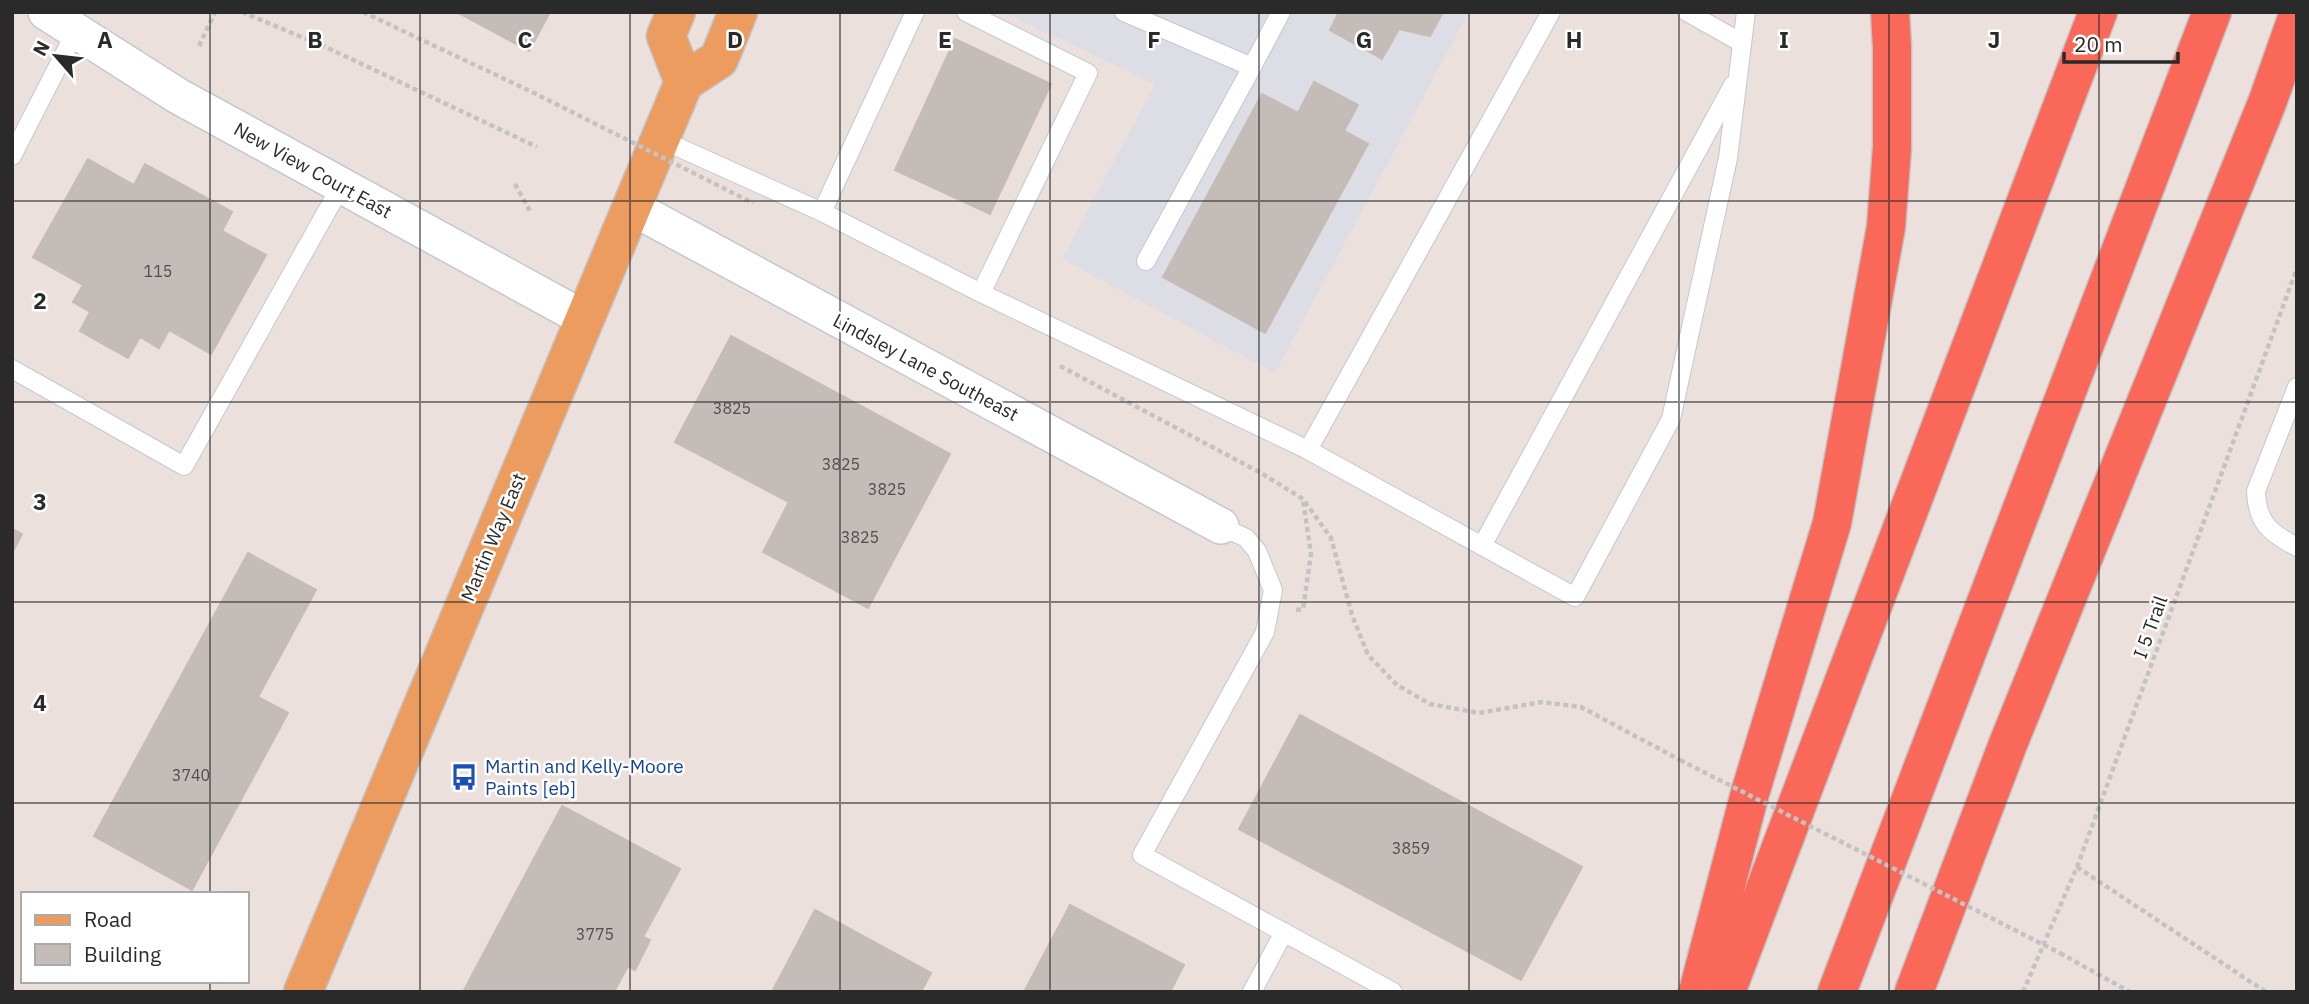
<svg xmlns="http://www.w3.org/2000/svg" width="2309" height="1004" viewBox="0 0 2309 1004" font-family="'IBM Plex Sans',sans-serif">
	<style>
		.industrial { fill: #dddde5 }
		.building { fill: #c4bcb8; stroke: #c7bbb6; stroke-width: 2 }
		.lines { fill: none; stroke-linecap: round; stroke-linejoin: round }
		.service-casing { stroke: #c1c9d0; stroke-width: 20 }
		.minor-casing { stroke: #c1c9d0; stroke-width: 38 }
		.primary-casing { stroke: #c3c3c3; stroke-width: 41 }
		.motorway-casing { stroke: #c3c3c3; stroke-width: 41 }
		.path { stroke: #c3c3c3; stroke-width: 4.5; stroke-dasharray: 5 3.5; stroke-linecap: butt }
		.service { stroke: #fff; stroke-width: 18 }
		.minor { stroke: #fff; stroke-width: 35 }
		.primary { stroke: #ed9c60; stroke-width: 38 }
		.motorway { stroke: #fa6859; stroke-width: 38 }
		.path-bridge { stroke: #c3c3c3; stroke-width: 4.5; stroke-dasharray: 5 3.5; stroke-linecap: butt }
		.grid { fill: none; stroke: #2a2a2a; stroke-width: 2; stroke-opacity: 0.55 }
		.labels { text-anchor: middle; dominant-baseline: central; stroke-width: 5; stroke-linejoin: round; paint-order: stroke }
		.number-label { font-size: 16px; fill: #504e4e }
		.street-label { font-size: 19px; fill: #2a2a2a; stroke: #fff }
		.transit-label { font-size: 19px; fill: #164399; stroke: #fff; text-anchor: start }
		.grid-label { font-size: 23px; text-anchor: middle; font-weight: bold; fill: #2a2a2a; stroke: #fff; stroke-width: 5; stroke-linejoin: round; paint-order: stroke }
	</style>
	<rect width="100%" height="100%" fill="#ece0dd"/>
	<path class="industrial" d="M 1002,12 L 1469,12 L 1275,373 L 1062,259 L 1155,84 Z"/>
	<g class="building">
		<path d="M 457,12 L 550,12 L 529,51 Z"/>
		<path d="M 1339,12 L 1443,12 L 1430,36 L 1399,29 L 1382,59 L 1330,30 Z"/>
		<path d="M 955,39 L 1051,84 L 990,214 L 895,170 Z"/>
		<path d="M 1314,82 L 1358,105 L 1344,131 L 1368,144 L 1265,333 L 1163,277 L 1262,94 L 1298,113 Z"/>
		<path d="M 88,159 L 134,185 L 145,164 L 232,212 L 222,231 L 266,255 L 211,354 L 169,330 L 159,348 L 140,337 L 128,358 L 80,331 L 90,312 L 73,302 L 83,285 L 33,257 Z"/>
		<path d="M 731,336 L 950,454 L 868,608 L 763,552 L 789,502 L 675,442 Z"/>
		<path d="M 12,529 L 22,534 L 12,553 Z"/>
		<path d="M 248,553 L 316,590 L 258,697 L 288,713 L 192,890 L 94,836 Z"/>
		<path d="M 1300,715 L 1582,867 L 1521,980 L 1239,829 Z"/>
		<path d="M 562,806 L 680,869 L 643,937 L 650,940 L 635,970 L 628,966 L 614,992 L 463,992 Z"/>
		<path d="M 1070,905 L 1184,965 L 1170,992 L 1024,992 Z"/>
		<path d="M 815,910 L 931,973 L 921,992 L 772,992 Z"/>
	</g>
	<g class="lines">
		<defs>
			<g id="service">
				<path d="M 966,12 L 1088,73 L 981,293"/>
				<path d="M 1124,12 L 1252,67 L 1281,12"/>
				<path d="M 1687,12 L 1742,43"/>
				<path d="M 660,139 L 822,212 L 915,12"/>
				<path d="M 12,156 L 76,31"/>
				<path d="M 822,212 L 981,293 L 1308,450 L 1575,597 L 1671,419 L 1728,158 L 1746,12"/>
				<path d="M 1146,261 L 1252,67"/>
				<path d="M 12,369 L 184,466 L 341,186"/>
				<path d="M 2297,387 L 2256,491 C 2257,523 2270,533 2297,547"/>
				<path d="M 1308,450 L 1551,12"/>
				<path d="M 1221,526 L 1246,538 L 1257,551 L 1273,590 L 1265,632 L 1142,855 L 1393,992"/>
				<path d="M 1482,546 L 1733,85"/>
				<path d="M 1252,992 L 1284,932"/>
			</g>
			<g id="minor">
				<path d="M 46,12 L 178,96 L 585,319"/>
				<path d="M 631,207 L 1221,526"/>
			</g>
			<g id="primary">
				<path d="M 676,12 L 666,36 L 684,82"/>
				<path d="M 303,992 L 684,82 L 719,59 L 738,12"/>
			</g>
			<g id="motorway">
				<path d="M 1698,992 L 1750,793 L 1832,523 L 1886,227 L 1892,148 L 1892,47 L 1890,12"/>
				<path d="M 1726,992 L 2098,12"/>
				<path d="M 1837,992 L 2212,12"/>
				<path d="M 1914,992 L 2008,744 L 2267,103 L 2297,18"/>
			</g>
		</defs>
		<use href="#service" class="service-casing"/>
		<use href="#minor" class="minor-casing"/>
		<use href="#primary" class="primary-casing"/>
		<use href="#motorway" class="motorway-casing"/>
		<g class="path">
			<path d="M 242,12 L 330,49 L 537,147"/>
			<path d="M 363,12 L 532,92"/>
			<path d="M 199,46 L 215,12"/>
			<path d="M 515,184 L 531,213"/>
			<path d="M 1060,366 L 1261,473 L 1303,499 L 1331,538 L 1352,615 L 1368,655 L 1397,685 L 1430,704 L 1479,713 L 1542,702 L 1581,707 L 1680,760"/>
			<path d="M 1296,610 L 1303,609 L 1311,554 L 1303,500"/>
			<path d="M 2077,867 L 2266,992"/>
			<path d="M 2060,953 L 2130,992"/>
			<path d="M 2023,992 L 2077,867 L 2297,268"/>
		</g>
		<use href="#service" class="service"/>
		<use href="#minor" class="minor"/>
		<use href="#primary" class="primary"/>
		<use href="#motorway" class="motorway"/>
		<g class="path-bridge">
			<path d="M 532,92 L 753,203"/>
			<path d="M 1680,760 L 2060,953"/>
		</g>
	</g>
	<path class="grid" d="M 210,12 L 210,894M 420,12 L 420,992M 630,12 L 630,992M 840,12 L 840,992M 1050,12 L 1050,992M 1259,12 L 1259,992M 1469,12 L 1469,992M 1679,12 L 1679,992M 1889,12 L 1889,992M 2099,12 L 2099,992M 12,201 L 2297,201M 12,402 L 2297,402M 12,602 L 2297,602M 12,803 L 2297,803M 210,981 L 210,992"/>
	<defs>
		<symbol id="bus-bare" viewBox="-9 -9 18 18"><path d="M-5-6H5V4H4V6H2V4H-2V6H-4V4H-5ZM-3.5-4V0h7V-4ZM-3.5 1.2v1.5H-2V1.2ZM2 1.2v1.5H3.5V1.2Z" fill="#1a4fb4" stroke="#fff" stroke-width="2.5" paint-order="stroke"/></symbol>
	</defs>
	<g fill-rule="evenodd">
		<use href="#bus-bare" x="445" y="758" width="38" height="38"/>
	</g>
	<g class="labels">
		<g class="number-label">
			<text x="158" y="271">115</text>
			<text x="732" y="408">3825</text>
			<text x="841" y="464">3825</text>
			<text x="887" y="489">3825</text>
			<text x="860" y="537">3825</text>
			<text x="191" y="775">3740</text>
			<text x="1411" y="848">3859</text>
			<text x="595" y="934">3775</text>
		</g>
		<g class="street-label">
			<text transform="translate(313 170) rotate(29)">New View Court East</text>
			<text transform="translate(926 367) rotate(28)">Lindsley Lane Southeast</text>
			<text transform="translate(493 537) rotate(-67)">Martin Way East</text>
			<text transform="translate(2150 627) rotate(-70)">I 5 Trail</text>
		</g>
		<g class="transit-label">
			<text x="485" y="766">Martin and Kelly-Moore<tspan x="485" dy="22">Paints [eb]</tspan></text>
		</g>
	</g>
	<g class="grid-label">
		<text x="105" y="48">A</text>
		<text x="315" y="48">B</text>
		<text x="525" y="48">C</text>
		<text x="735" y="48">D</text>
		<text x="945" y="48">E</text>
		<text x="1154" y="48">F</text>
		<text x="1364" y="48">G</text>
		<text x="1574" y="48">H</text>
		<text x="1784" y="48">I</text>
		<text x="1994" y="48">J</text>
		<text x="40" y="309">2</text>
		<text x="40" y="510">3</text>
		<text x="40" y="711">4</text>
	</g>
	<rect width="2309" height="1004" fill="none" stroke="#2a2a2a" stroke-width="28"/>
	<rect x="21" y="892" width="228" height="91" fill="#ffffff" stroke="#aaaaaa" stroke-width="2"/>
	<rect x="35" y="915" width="35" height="10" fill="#ed9c60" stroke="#aaaaaa" stroke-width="2"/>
	<text x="84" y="927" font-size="21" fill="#2a2a2a">Road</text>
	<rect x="35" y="944" width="35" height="21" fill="#c4bcb8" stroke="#aaaaaa" stroke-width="2"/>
	<text x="84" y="962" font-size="21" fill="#2a2a2a">Building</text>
	<g transform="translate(56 56) rotate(298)" stroke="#ffffff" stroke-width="5" paint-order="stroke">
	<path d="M0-5L12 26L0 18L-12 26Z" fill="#2a2a2a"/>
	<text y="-10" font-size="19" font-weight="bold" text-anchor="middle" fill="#2a2a2a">N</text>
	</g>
	<path d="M2064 52v10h114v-10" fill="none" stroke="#2a2a2a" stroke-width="3.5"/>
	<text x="2074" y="52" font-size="21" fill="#2a2a2a" stroke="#ffffff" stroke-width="5" paint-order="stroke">20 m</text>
</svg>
